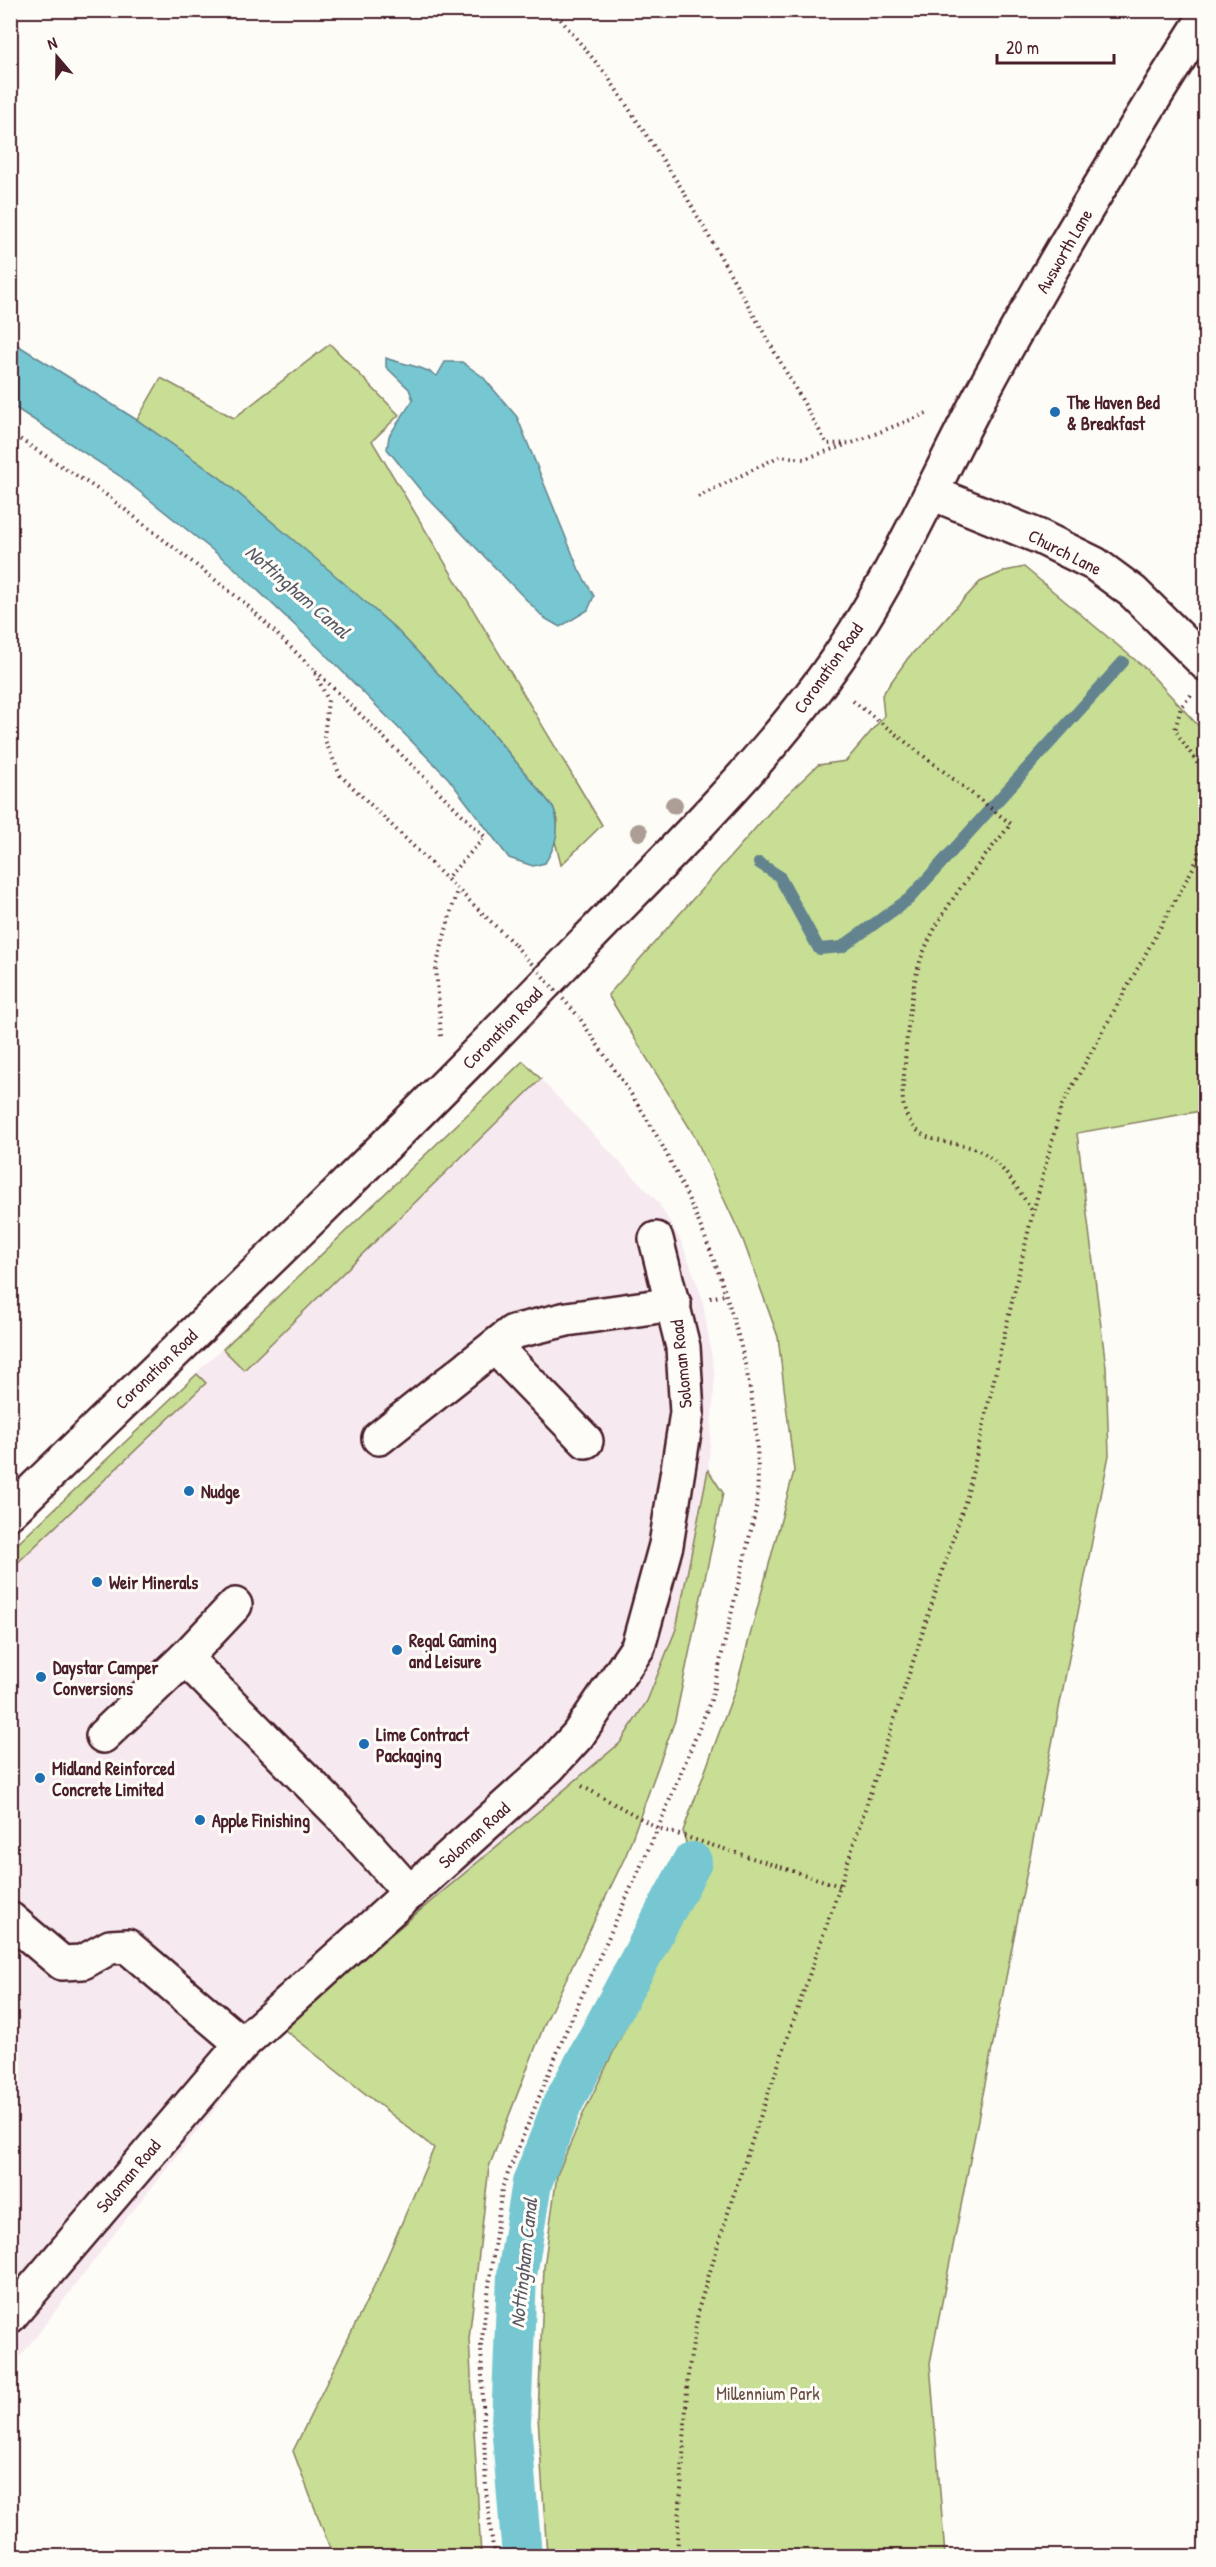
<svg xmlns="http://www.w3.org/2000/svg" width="1216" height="2567" viewBox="0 0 1216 2567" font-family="'Patrick Hand',sans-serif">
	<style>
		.built { fill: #f7e9f0 }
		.green { fill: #c7de94; stroke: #887e60; stroke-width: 1.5 }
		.water { fill: #76c7d1; stroke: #64848f; stroke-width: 1.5 }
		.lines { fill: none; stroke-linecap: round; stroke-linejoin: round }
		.stream { stroke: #64848f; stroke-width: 12 }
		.canal { stroke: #76c7d1; stroke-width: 40 }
		.minor-casing { stroke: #4a1f2b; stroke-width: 38 }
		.path { stroke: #4a1f2b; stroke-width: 4; stroke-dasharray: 1.5 4.5; stroke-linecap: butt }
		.minor { stroke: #fdfcf7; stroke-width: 33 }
		.path-bridge { stroke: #4a1f2b; stroke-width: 4; stroke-dasharray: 1.5 4.5; stroke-linecap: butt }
		.tree { fill: #ac9d95 }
		.poi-dot { fill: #1f6fb2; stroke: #fdfcf7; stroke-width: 2 }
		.labels { text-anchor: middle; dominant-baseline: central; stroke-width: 6; stroke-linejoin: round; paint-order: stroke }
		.street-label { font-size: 18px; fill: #4a1f2b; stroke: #fdfcf7 }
		.poi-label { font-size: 18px; font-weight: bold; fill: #4a1f2b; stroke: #fdfcf7; text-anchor: start }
		.park-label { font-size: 18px; fill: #694f45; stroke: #fdfcf7 }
		.water-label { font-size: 20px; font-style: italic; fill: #595a65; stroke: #fdfcf7 }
	</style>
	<rect width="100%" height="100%" fill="#fdfcf7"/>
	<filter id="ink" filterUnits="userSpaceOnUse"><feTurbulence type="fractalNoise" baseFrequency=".0167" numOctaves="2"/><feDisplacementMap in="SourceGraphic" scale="12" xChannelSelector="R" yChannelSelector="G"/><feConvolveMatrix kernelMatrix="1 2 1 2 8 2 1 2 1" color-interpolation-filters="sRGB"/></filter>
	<g filter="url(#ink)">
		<path class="built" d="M 523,1061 L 658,1202 L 682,1243 L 702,1297 L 715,1377 L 708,1470 L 676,1629 L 647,1701 L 620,1743 L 281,2027 L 115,2233 L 11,2369 L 11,1550 Z"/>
		<g class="green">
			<path d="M 330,344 L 399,415 L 372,441 L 602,825 L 561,865 L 555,841 L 558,820 L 553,807 L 479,717 L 395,628 L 219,477 L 137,420 L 161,378 L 234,418 Z"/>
			<path d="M 1024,567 L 1146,669 L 1205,733 L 1206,1110 L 1077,1133 L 1106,1367 L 1109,1455 L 930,2363 L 945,2556 L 547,2556 L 538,2417 L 544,2267 L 557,2175 L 583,2114 L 696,1883 L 683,1831 L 737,1684 L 794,1471 L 778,1337 L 743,1240 L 694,1135 L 608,995 L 776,805 L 818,765 L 846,761 L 884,716 L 882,695 L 908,658 L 980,582 L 1005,571 Z"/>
			<path d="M 523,1061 L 541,1079 L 244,1370 L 223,1349 Z"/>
			<path d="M 197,1374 L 206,1383 L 11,1569 L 11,1550 Z"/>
			<path d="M 708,1470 L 723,1493 L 675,1720 L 626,1855 L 545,2023 L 489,2167 L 469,2339 L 481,2556 L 333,2556 L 293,2451 L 378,2278 L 434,2148 L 281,2027 L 620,1743 L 647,1701 L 676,1629 Z"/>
		</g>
		<g class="water">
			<path d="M 11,341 L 137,420 L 219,477 L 329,570 L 395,628 L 479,717 L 553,807 C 561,826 557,845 545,863 L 533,866 L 509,858 L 448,778 L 320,649 L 231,565 L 120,476 L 11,405 Z"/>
			<path d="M 386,358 C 403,365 421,365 437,376 L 445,362 L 462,362 L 483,377 L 517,417 L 579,570 L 594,596 L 588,610 L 560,627 L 544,618 L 422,492 L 387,449 L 389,436 L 413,400 L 409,389 L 386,367 Z"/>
		</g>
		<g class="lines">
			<path class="stream" d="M 759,863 L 779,876 L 819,949 L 842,947 L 909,899 L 1123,662"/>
			<path class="canal" d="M 522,2556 L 511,2424 L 517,2275 L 532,2183 L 562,2105 L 692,1862"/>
			<defs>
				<g id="minor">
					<path d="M 932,493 L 1040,537 L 1095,564 L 1133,592 L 1206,664"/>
					<path d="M 495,1347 L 586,1441"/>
					<path d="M 379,1438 L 513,1332 L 567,1319 L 674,1304"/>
					<path d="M 10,1512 C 202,1325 397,1139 582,945 C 665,859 752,775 823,679 C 889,590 931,488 983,391 C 1052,263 1128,138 1206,15"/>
					<path d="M 185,1658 L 338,1812 L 410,1893"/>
					<path d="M 103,1736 L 185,1658 L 235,1605"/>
					<path d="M 10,1919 L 62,1963 L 83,1962 L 110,1947 L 127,1946 L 242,2044"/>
					<path d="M 10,2316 L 242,2044 L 549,1767 L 578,1735 L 638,1647 L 666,1545 L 687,1413 L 683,1347 L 656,1239"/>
				</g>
			</defs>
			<use href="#minor" class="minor-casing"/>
			<g class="path">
				<path d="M 553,10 L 608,77 L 682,189 L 827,444 L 852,443 L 930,412"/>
				<path d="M 10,433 L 105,494 L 246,604 L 313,669 L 328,700 L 324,738 L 340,775 L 515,945"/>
				<path d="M 698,497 L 780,456 L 804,459 L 845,445"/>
				<path d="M 316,671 L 485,837 L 446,879"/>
				<path d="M 1191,695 L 1181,707 L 1175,730 L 1206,776"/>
				<path d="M 853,701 L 1011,824 C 977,866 942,906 922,956 C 912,981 906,1037 905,1065 C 903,1087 898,1107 913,1126 C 927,1144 956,1142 976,1149 C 1001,1159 1019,1192 1034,1213"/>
				<path d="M 441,1036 L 436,967 L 457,890"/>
				<path d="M 710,1298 L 725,1295"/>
				<path d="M 582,1786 L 658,1828 L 840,1886"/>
				<path d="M 494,2556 L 486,2491 L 481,2346 L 502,2188 L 566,2031 L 658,1828 L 711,1700 L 756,1509 C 768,1395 720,1257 667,1155 C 643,1107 608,1062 579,1017"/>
				<path d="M 677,2556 L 688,2374 L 699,2307 L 735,2190 L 840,1886 L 967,1496 L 1030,1224 L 1061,1107 L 1193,868 L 1206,839"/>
			</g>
			<use href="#minor" class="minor"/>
			<path class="path-bridge" d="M 515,945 L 579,1017"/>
		</g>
		<g class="tree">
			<circle cx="674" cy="805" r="9"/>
			<circle cx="639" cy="832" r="9"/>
		</g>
	</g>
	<g class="poi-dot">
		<circle cx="1055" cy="412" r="6"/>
		<circle cx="189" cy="1491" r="6"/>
		<circle cx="97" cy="1582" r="6"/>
		<circle cx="397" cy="1650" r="6"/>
		<circle cx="41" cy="1677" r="6"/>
		<circle cx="364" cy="1744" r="6"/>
		<circle cx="40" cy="1778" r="6"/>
		<circle cx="200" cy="1820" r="6"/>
	</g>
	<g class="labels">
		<g class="street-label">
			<text transform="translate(1064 251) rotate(-60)">Awsworth Lane</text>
			<text transform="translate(1065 552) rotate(27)">Church Lane</text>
			<text transform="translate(828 668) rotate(-55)">Coronation Road</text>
			<text transform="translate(502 1028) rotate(-46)">Coronation Road</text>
			<text transform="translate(681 1364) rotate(-96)">Soloman Road</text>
			<text transform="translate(156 1369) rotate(-44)">Coronation Road</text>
			<text transform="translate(474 1835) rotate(-42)">Soloman Road</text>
			<text transform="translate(128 2176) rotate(-50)">Soloman Road</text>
		</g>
		<g class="poi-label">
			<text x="1067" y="402">The Haven Bed<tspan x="1067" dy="21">&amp; Breakfast</tspan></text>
			<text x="201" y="1491">Nudge</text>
			<text x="109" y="1582">Weir Minerals</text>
			<text x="409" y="1640">Regal Gaming<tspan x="409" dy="21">and Leisure</tspan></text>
			<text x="53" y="1667">Daystar Camper<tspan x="53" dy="21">Conversions</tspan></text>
			<text x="376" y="1734">Lime Contract<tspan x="376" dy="21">Packaging</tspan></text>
			<text x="52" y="1768">Midland Reinforced<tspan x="52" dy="21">Concrete Limited</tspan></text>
			<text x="212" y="1820">Apple Finishing</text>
		</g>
		<g class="park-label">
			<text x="768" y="2393">Millennium Park</text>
		</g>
		<g class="water-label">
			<text transform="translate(298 591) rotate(41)">Nottingham Canal</text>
			<text transform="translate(523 2263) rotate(-84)">Nottingham Canal</text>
		</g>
	</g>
	<rect width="1216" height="2567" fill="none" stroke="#fdfcf7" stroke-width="36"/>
	<rect x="18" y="18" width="1180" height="2531" fill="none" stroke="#4a1f2b" stroke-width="2" filter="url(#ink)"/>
	<g transform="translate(57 57) rotate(340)" stroke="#fdfcf7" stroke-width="4.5" paint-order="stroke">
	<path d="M0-4.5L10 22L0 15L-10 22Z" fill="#4a1f2b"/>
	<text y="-9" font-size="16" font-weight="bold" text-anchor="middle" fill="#4a1f2b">N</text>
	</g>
	<path d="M997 54v9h117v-9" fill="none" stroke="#4a1f2b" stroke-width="3"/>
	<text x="1006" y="54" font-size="18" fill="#4a1f2b" stroke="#fdfcf7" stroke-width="4.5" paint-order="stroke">20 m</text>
</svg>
